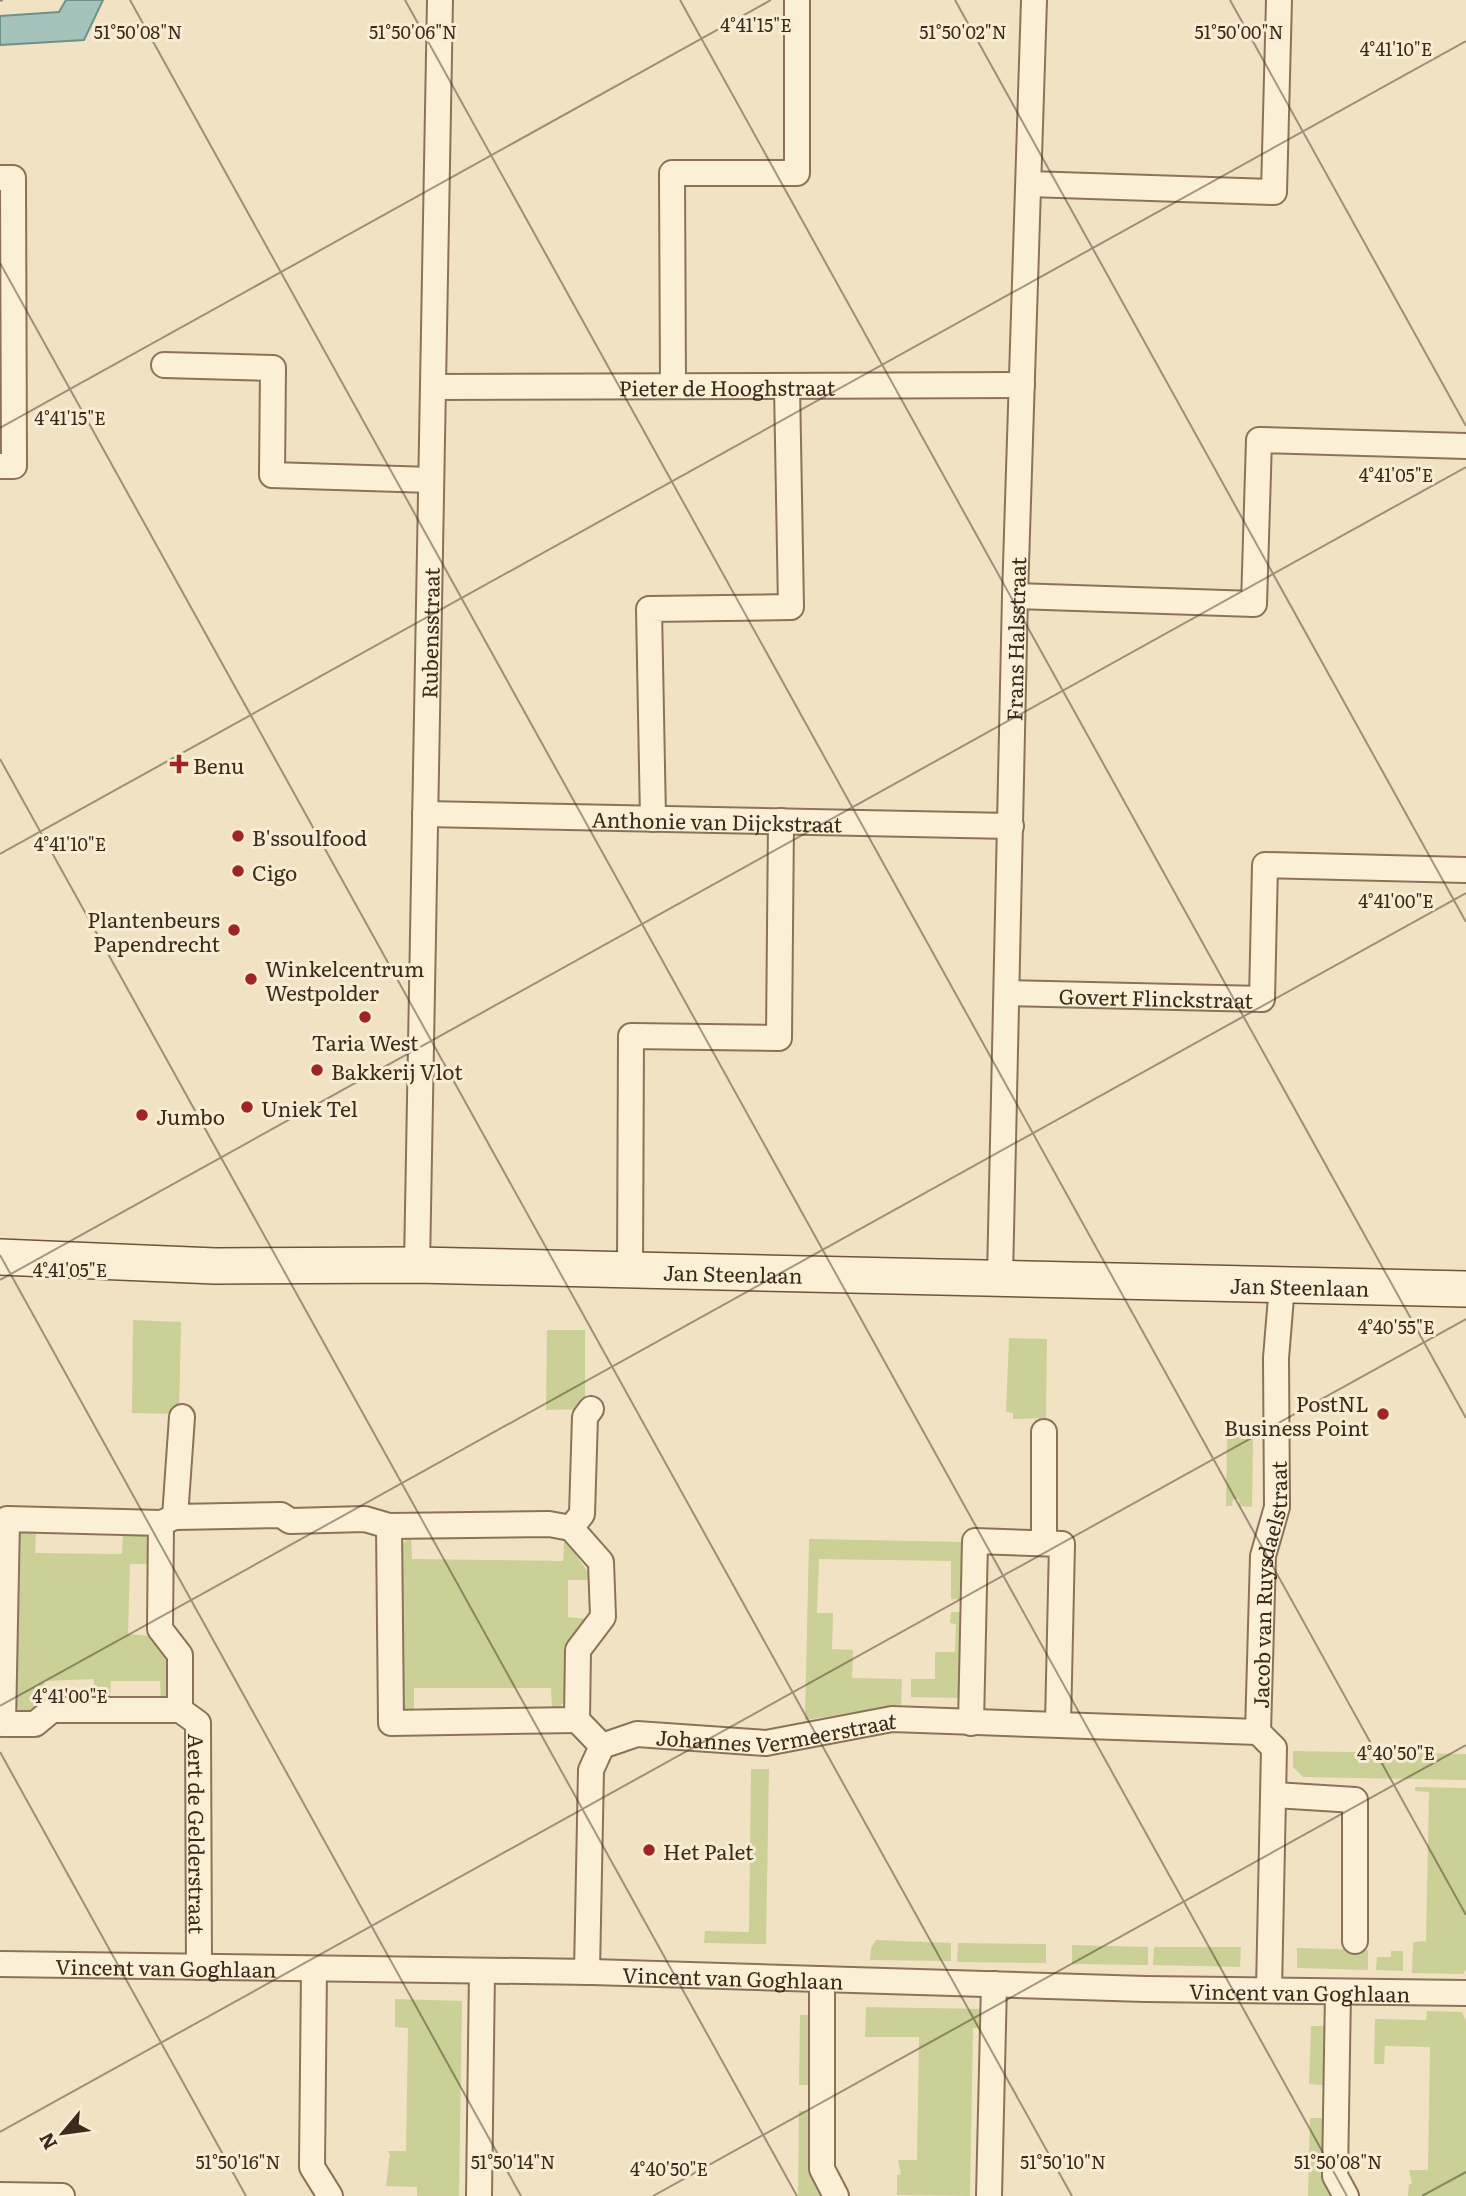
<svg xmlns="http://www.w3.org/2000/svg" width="1466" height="2196" viewBox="0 0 1466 2196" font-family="Literata,serif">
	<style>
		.green { fill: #cad096 }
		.water { fill: #a5c3ba; stroke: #6b9288; stroke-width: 2 }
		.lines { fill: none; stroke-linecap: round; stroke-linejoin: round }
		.street-casing { stroke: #8c7358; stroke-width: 28 }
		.secondary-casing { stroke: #6e543b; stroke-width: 38 }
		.street { stroke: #fbf0d6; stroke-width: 24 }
		.secondary { stroke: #fbf0d6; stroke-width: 35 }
		.ticks { fill: none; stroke: #3b2b1d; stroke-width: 2; stroke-opacity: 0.45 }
		.poi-dot { fill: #9f2427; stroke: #f8edd3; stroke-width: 2.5 }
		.labels { text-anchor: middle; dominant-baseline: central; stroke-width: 6; stroke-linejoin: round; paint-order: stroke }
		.street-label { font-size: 21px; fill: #3b2b1d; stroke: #f8edd3 }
		.poi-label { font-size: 21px; fill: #3b2b1d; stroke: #f8edd3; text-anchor: start }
		.ticks-label { font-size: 18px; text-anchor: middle; fill: #3b2b1d; stroke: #f8edd3; stroke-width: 6; stroke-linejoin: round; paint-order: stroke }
	</style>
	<rect width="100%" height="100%" fill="#f1e2c3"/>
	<g class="green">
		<path d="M 133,1320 L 181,1322 L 179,1414 L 132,1413 Z"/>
		<path d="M 547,1330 L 585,1330 L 585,1409 L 546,1410 Z"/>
		<path d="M 1009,1338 L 1047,1339 L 1046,1418 L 1013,1419 L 1013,1413 L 1006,1412 Z"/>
		<path d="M 1227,1437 L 1253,1437 L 1252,1507 L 1239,1506 L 1239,1499 L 1233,1499 L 1232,1506 L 1226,1506 Z"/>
		<path d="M 21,1532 L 36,1532 L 35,1553 L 122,1554 L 123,1533 L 145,1534 L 151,1541 L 151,1564 L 130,1564 L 128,1634 L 150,1636 L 170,1657 L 169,1702 L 161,1702 L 160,1681 L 111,1681 L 110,1701 L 94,1700 L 94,1679 L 44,1681 L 44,1706 L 38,1712 L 19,1711 L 10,1699 L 13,1540 Z"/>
		<path d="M 408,1539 L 411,1539 L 412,1559 L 563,1561 L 564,1542 L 567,1542 L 588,1572 L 589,1580 L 568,1580 L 568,1617 L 588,1619 L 569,1698 L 558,1708 L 552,1708 L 551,1688 L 414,1688 L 414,1713 L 408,1713 L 396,1701 L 399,1547 Z"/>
		<path d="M 809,1539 L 966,1542 L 965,1600 L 951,1599 L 951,1561 L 819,1559 L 817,1613 L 833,1613 L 832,1649 L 853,1650 L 852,1678 L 902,1679 L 901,1705 L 805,1720 Z"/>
		<path d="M 951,1612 L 965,1612 L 963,1698 L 911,1697 L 911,1679 L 935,1679 L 935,1652 L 955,1652 L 956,1624 L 950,1623 Z"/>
		<path d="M 1293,1751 L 1466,1754 L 1466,1780 L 1303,1777 L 1293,1767 Z"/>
		<path d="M 751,1769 L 769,1769 L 766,1944 L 704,1943 L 705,1931 L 749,1932 Z"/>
		<path d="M 1415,1787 L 1466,1788 L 1466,1969 L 1463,1974 L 1412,1973 L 1413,1942 L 1426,1941 L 1429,1792 L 1415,1791 Z"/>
		<path d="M 876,1940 L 951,1943 L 951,1961 L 870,1960 L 871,1948 Z"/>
		<path d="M 958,1943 L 1046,1944 L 1046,1963 L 957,1962 Z"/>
		<path d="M 1072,1945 L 1148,1947 L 1148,1965 L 1072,1964 Z"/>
		<path d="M 1154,1947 L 1241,1947 L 1240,1967 L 1153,1965 Z"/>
		<path d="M 1297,1948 L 1368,1950 L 1368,1970 L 1297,1968 Z"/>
		<path d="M 1391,1951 L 1403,1951 L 1403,1971 L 1376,1970 L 1377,1957 L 1391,1957 Z"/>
		<path d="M 395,1999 L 462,2001 L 459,2196 L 417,2196 L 417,2187 L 386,2186 L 390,2154 L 387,2151 L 406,2151 L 408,2028 L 395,2027 Z"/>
		<path d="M 866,2007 L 983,2009 L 981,2028 L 973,2028 L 970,2196 L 897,2195 L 897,2175 L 901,2174 L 898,2160 L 917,2160 L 919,2037 L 865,2037 Z"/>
		<path d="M 1427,2011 L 1462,2012 L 1466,2021 L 1466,2196 L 1408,2196 L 1409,2184 L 1412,2184 L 1409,2170 L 1428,2170 L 1430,2047 L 1385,2046 L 1384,2064 L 1374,2064 L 1375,2019 L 1426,2020 Z"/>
		<path d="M 800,2015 L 814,2015 L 813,2085 L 799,2085 Z"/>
		<path d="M 1311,2026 L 1325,2026 L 1324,2085 L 1309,2084 Z"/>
		<path d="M 799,2111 L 812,2111 L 824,2196 L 798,2196 Z"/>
		<path d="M 1310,2118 L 1324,2118 L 1334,2196 L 1308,2196 Z"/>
	</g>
	<path class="water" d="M 66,0 L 103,0 L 84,40 L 0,45 L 0,16 L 59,12 Z"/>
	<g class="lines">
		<defs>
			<g id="street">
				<path d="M 0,178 L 13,178 L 14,466 L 0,466"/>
				<path d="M 1029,184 L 1274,192 L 1279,0"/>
				<path d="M 164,365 L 273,368 L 272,475 L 431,480"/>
				<path d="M 673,386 L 672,173 L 797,173 L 797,0"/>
				<path id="s1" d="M 433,387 L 1022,385"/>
				<path d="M 1015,596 L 1254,604 L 1259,440 L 1466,446"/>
				<path id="s2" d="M 425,814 L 1011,826"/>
				<path d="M 653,819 L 649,609 L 791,607 L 787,386"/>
				<path id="s3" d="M 1007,993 L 1262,999 L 1265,865 L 1466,870"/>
				<path id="s4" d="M 417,1265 L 440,0"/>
				<path d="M 630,1270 L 631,1036 L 779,1038 L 781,821"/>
				<path id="s5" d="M 1000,1278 L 1015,596 L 1034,0"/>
				<path d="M 175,1517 L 182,1417"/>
				<path d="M 161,1523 L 175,1517 L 281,1515 L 290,1521 L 365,1519 L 389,1526 L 549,1524 L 571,1528 L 601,1562 L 603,1617 L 578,1650 L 577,1720 L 602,1746"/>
				<path d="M 389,1526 L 391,1723 L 577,1720"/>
				<path d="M 571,1528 L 582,1514 L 585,1417 L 591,1409"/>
				<path d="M 1044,1543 L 1044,1432"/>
				<path id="s6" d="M 180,1710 L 52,1710 L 35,1724 L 3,1724 L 7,1519 L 161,1523 L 160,1629 L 180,1655 L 180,1710 L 198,1723 L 199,1967"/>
				<path d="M 971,1723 L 975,1541 L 1062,1544 L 1058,1724"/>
				<path d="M 1275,1795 L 1355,1800 L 1355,1941"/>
				<path id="s7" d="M 0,1964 L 592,1972 L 1145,1989 L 1466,1993"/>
				<path d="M 314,1970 L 312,2167 L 330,2196"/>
				<path id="s8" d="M 587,1972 L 591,1770 L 602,1746 L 637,1734 L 766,1743 L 892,1719 L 1258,1732"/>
				<path d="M 822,1979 L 822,2169 L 836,2196"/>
				<path id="s9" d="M 1269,1990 L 1274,1748 L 1258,1732 L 1263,1556 L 1277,1507 L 1276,1358 L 1282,1285"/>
				<path d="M 1338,1992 L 1335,2176 L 1346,2196"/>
				<path d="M 0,2195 L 62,2196"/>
				<path d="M 479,2196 L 482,1971"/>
				<path d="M 989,2196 L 994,1984"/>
			</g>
			<g id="secondary">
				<path id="s10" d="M 0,1257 L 215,1266 L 417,1265 L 1466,1289"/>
			</g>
		</defs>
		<use href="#street" class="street-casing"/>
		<use href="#secondary" class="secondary-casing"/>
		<use href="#street" class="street"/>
		<use href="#secondary" class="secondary"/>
	</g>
	<path class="ticks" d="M 130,0 L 1347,2196M 405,0 L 1466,1915M 680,0 L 1466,1418M 955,0 L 1466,922M 1230,0 L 1466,426M 0,1 L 3,0M 0,263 L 1072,2196M 0,428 L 771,0M 0,759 L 797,2196M 0,854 L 1466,41M 0,1255 L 521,2196M 0,1280 L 1466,467M 0,1706 L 1466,893M 0,1752 L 246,2196M 0,2132 L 1466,1319M 653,2196 L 1466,1745M 1422,2196 L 1466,2172"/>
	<g class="poi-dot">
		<path d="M175.5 753.5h7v7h7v7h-7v7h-7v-7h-7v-7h7z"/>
		<circle cx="238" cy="836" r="7"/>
		<circle cx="238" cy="871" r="7"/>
		<circle cx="234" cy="930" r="7"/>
		<circle cx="251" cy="979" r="7"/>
		<circle cx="365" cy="1017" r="7"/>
		<circle cx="317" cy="1070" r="7"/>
		<circle cx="247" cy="1107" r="7"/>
		<circle cx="142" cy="1115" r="7"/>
		<circle cx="1383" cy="1414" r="7"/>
		<circle cx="649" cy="1850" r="7"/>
	</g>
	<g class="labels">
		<g class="street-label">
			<text stroke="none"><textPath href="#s1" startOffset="294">Pieter de Hooghstraat</textPath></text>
			<text stroke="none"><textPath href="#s4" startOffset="632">Rubensstraat</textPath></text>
			<text stroke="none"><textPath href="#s5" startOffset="639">Frans Halsstraat</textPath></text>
			<text stroke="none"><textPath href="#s2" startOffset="292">Anthonie van Dijckstraat</textPath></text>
			<text stroke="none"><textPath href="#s3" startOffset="149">Govert Flinckstraat</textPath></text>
			<text stroke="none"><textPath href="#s10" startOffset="733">Jan Steenlaan</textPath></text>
			<text stroke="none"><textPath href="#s10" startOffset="1300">Jan Steenlaan</textPath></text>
			<text stroke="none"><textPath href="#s9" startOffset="413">Jacob van Ruysdaelstraat</textPath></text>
			<text stroke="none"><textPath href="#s8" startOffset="406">Johannes Vermeerstraat</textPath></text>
			<text stroke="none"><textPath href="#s6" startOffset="868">Aert de Gelderstraat</textPath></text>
			<text stroke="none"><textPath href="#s7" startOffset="166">Vincent van Goghlaan</textPath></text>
			<text stroke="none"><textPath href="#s7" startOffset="733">Vincent van Goghlaan</textPath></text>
			<text stroke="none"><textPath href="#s7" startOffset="1300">Vincent van Goghlaan</textPath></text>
		</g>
		<g class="poi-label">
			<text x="193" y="764">Benu</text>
			<text x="252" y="836">B'ssoulfood</text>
			<text x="252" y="871">Cigo</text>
			<text x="220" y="918" text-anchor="end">Plantenbeurs<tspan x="220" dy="24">Papendrecht</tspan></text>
			<text x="265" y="967">Winkelcentrum<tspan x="265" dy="24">Westpolder</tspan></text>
			<text x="365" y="1041" text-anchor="middle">Taria West</text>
			<text x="331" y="1070">Bakkerij Vlot</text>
			<text x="261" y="1107">Uniek Tel</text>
			<text x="156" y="1115">Jumbo</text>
			<text x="1369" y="1402" text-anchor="end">PostNL<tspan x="1369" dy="24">Business Point</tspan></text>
			<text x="663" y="1850">Het Palet</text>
		</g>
	</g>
	<g class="ticks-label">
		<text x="756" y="32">4°41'15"E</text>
		<text x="138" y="39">51°50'08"N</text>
		<text x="413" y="39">51°50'06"N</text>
		<text x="963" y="39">51°50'02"N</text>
		<text x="1239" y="39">51°50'00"N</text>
		<text x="1396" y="56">4°41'10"E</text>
		<text x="70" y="425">4°41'15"E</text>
		<text x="1396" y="482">4°41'05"E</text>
		<text x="70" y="851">4°41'10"E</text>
		<text x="1396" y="908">4°41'00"E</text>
		<text x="70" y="1277">4°41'05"E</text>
		<text x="1396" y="1334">4°40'55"E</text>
		<text x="70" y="1703">4°41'00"E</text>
		<text x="1396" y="1760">4°40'50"E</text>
		<text x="238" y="2169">51°50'16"N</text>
		<text x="513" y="2169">51°50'14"N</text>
		<text x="1063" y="2169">51°50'10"N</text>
		<text x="1338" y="2169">51°50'08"N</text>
		<text x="669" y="2176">4°40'50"E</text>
	</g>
	<g transform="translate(63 2133) rotate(241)" stroke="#f8edd3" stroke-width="5" paint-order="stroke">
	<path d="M0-5L12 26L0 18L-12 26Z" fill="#3b2b1d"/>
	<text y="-10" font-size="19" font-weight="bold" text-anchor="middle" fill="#3b2b1d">N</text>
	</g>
</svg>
